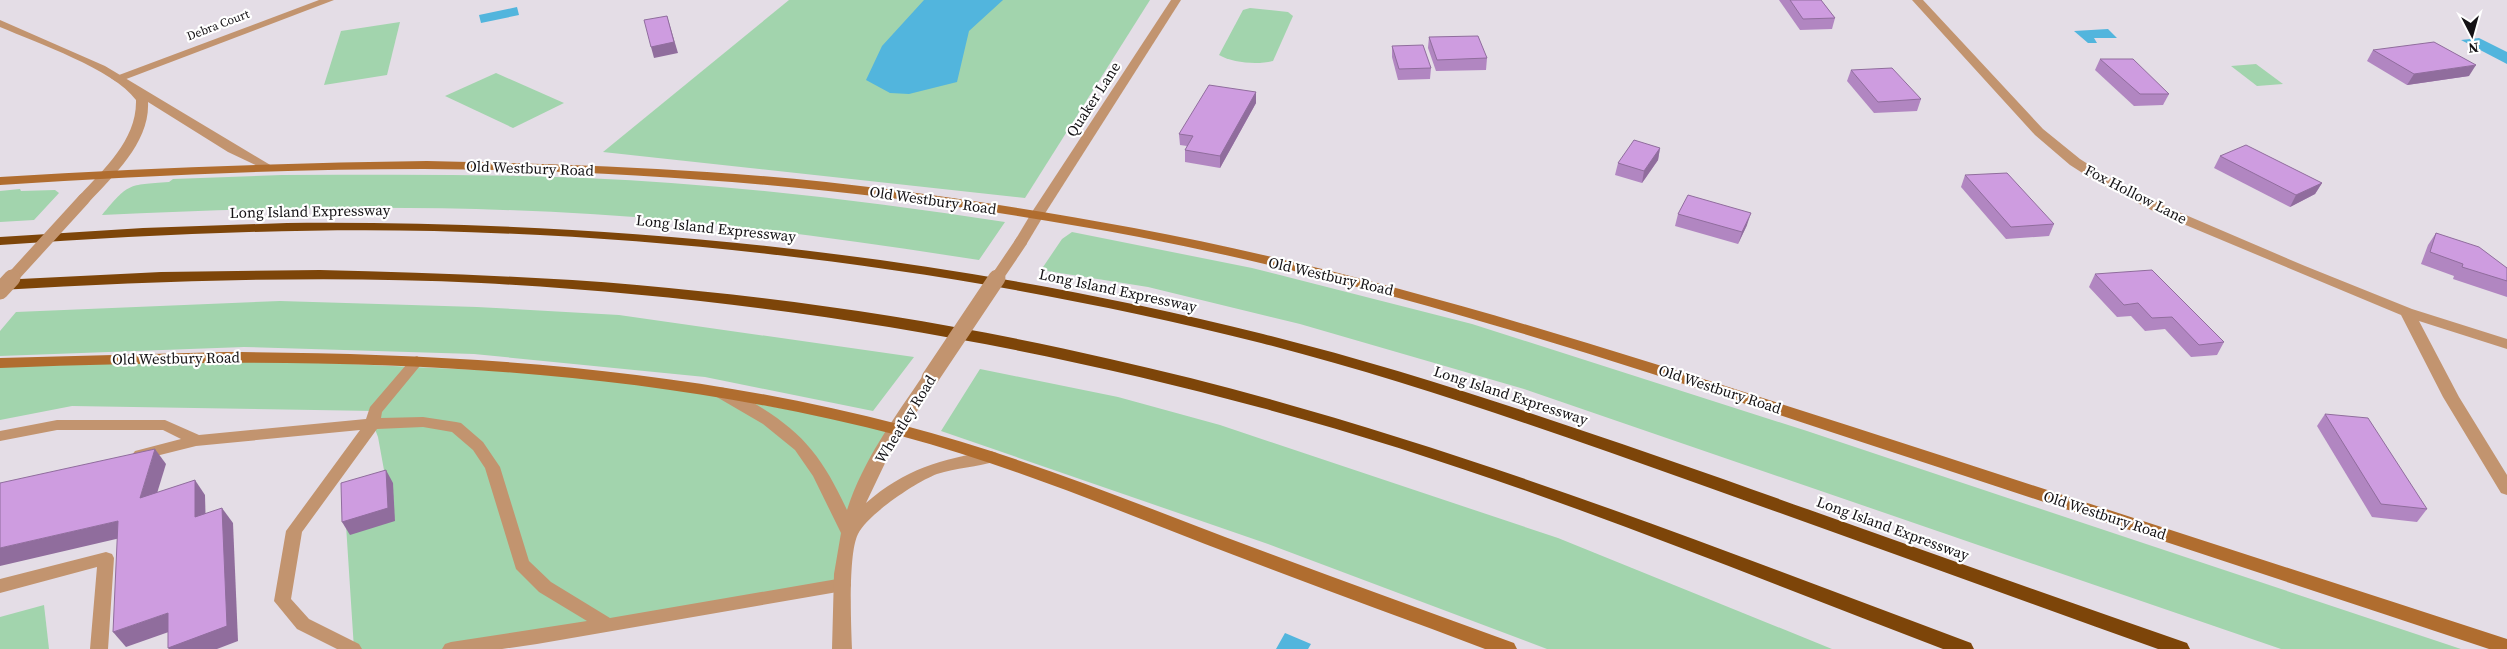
<svg xmlns="http://www.w3.org/2000/svg" width="2507" height="649" viewBox="0 0 2507 649" font-family="'Source Serif 4',serif">
	<style>
		.green { fill: #a2d4ad }
		.water { fill: #52b5dd }
		.lines { fill: none; stroke-linecap: round; stroke-linejoin: round }
		.service { fill: #c2946f; fill-rule: evenodd }
		.minor { fill: #c2946f; fill-rule: evenodd }
		.tertiary { fill: #c2946f; fill-rule: evenodd }
		.secondary { fill: #b06d2f; fill-rule: evenodd }
		.motorway { fill: #7d4509; fill-rule: evenodd }
		.tertiary-bridge-far1 { stroke: #c2946f; stroke-width: 12 }
		.tertiary-bridge { stroke: #c2946f; stroke-width: 17 }
		.wall { fill: #b186c1 }
		.shaded-wall { fill: #906d9d }
		.building { fill: #ce9ce0; stroke: #906d9d }
		.labels { text-anchor: middle; dominant-baseline: central; stroke-width: 4.5; stroke-linejoin: round; paint-order: stroke }
		.far-street-label { font-size: 12px; fill: #141215; stroke: #fff }
		.street-label { font-size: 15px; fill: #141215; stroke: #fff }
	</style>
	<rect width="100%" height="100%" fill="#e4dde6"/>
	<g class="green">
		<path d="M 789,0 L 1150,0 L 1025,198 L 603,152 Z"/>
		<path d="M 1250,8 L 1288,12 L 1293,16 L 1273,61 C 1258,65 1232,63 1219,55 L 1243,10 Z"/>
		<path d="M 400,22 L 387,75 L 324,85 L 341,31 Z"/>
		<path d="M 2256,64 L 2283,84 L 2257,86 L 2231,66 Z"/>
		<path d="M 496,73 L 564,103 L 513,128 L 445,96 Z"/>
		<path d="M 282,175 C 412,175 542,173 671,183 C 783,191 894,205 1005,222 L 979,260 C 880,245 780,230 681,221 C 489,203 294,206 102,215 C 129,183 127,185 169,182 L 173,179 Z"/>
		<path d="M 20,189 L 21,191 L 55,190 L 59,193 L 34,220 L 0,222 L 0,191 Z"/>
		<path d="M 1072,232 L 1252,268 L 1472,324 L 1807,431 L 2461,649 L 2281,649 L 1524,389 L 1300,324 L 1148,287 L 1041,270 L 1062,239 Z"/>
		<path d="M 280,301 L 477,307 L 619,315 L 914,357 L 873,411 L 705,377 L 474,354 L 244,347 L 0,356 L 0,331 L 16,312 Z"/>
		<path d="M 200,357 L 603,376 L 896,429 L 869,479 L 843,585 L 451,649 L 354,649 L 344,494 L 386,481 L 378,437 L 373,424 L 375,411 L 72,406 L 0,420 L 0,363 Z"/>
		<path d="M 980,369 L 1118,397 L 1220,425 L 1558,538 L 1832,649 L 1547,649 L 1268,544 L 941,431 Z"/>
		<path d="M 44,605 L 49,649 L 0,649 L 0,617 Z"/>
	</g>
	<g class="water">
		<path d="M 924,0 L 1003,0 L 969,31 L 957,82 L 909,94 L 890,93 L 866,80 L 882,46 Z"/>
		<path d="M 517,7 L 519,15 L 481,23 L 479,15 Z"/>
		<path d="M 2108,29 L 2117,38 L 2094,38 L 2097,43 L 2088,43 L 2074,31 Z"/>
		<path d="M 2479,38 L 2507,52 L 2507,64 L 2461,40 Z"/>
		<path d="M 1285,633 L 1311,644 L 1308,649 L 1276,649 Z"/>
	</g>
	<g class="lines">
		<g class="service">
			<path d="M 417,356 L 424,361 L 382,412 L 381,418 L 423,417 L 456,422 L 461,423 L 483,442 L 500,467 L 529,561 L 551,582 L 610,618 L 843,578 L 849,580 L 851,585 L 849,590 L 537,644 L 502,649 L 442,649 L 445,644 L 451,642 L 587,621 L 539,592 L 516,569 L 485,468 L 473,450 L 452,432 L 423,427 L 377,429 L 302,532 L 291,599 L 309,619 L 359,644 L 362,649 L 337,649 L 297,629 L 274,601 L 286,531 L 360,430 L 196,446 L 140,460 L 135,459 L 132,455 L 135,451 L 181,439 L 163,430 L 57,430 L 0,441 L 0,431 L 57,420 L 165,420 L 199,435 L 366,419 L 370,407 L 412,358 Z"/>
			<path d="M 106,552 L 112,554 L 114,558 L 108,649 L 90,649 L 97,567 L 0,593 L 0,579 Z"/>
		</g>
		<g class="minor">
			<path d="M 319,0 L 334,0 L 121,81 L 117,82 L 111,78 Z"/>
			<path d="M 1171,0 L 1181,0 L 1044,215 L 1037,219 L 1032,218 L 1030,215 Z"/>
			<path d="M 1912,0 L 1923,0 L 2043,129 L 2080,159 L 2105,175 L 2167,207 L 2305,266 L 2412,309 L 2507,339 L 2507,349 L 2419,321 L 2459,397 L 2507,475 L 2507,495 L 2501,493 L 2443,397 L 2401,315 L 2157,213 L 2095,181 L 2070,165 L 2035,135 Z"/>
		</g>
		<g class="tertiary">
			<path d="M 0,20 L 105,66 L 272,166 L 266,170 L 228,152 L 148,102 C 150,142 114,175 89,202 L 79,202 L 77,199 L 79,196 C 104,169 137,140 136,100 C 113,69 37,43 0,27 Z"/>
			<path d="M 1037,211 L 1044,215 L 1026,245 L 1021,246 L 1016,245 L 1014,242 L 1032,212 Z"/>
			<path d="M 930,373 L 936,374 L 938,378 L 887,459 L 866,503 C 905,469 941,459 991,451 L 997,453 L 999,457 L 997,461 C 977,467 956,468 937,474 C 916,482 868,514 858,534 C 848,553 851,625 852,649 L 832,649 L 834,574 L 841,533 L 813,476 L 795,450 L 763,424 L 715,396 L 713,392 L 715,388 C 727,385 737,394 747,399 C 801,430 821,454 847,510 C 863,460 895,417 924,374 Z"/>
		</g>
		<g class="secondary">
			<path d="M 427,161 C 520,163 613,166 707,172 C 850,181 993,202 1134,228 C 1380,274 1613,350 1850,426 C 2069,497 2288,568 2507,639 L 2507,649 L 2489,649 C 2270,576 2050,504 1831,432 C 1601,356 1377,283 1139,237 C 903,192 663,170 424,169 C 282,169 141,176 0,185 L 0,177 C 142,168 284,163 427,161 Z"/>
			<path d="M 226,352 C 453,353 681,367 902,425 C 1013,454 1118,496 1225,537 C 1321,573 1417,608 1514,643 L 1517,649 L 1485,649 C 1392,614 1298,580 1205,544 C 1105,505 1005,464 901,436 C 606,359 302,356 0,368 L 0,358 Z"/>
		</g>
		<g class="motorway">
			<path d="M 287,223 C 616,220 943,254 1263,334 C 1419,373 1571,426 1723,479 C 1877,534 2032,589 2187,643 L 2190,649 L 2158,649 C 2004,594 1850,538 1696,483 C 1553,432 1409,381 1261,343 C 991,275 713,238 434,231 C 289,228 145,235 0,245 L 0,237 L 143,228 Z"/>
			<path d="M 320,270 C 426,273 531,276 637,285 C 796,299 955,323 1110,359 C 1406,425 1688,537 1971,643 L 1974,649 L 1943,649 C 1718,563 1495,470 1262,408 C 1007,339 746,297 481,283 C 321,275 160,281 0,290 L 0,280 L 161,272 Z"/>
		</g>
		<g class="tertiary-bridge-far1">
			<path d="M 11,279 L 84,199"/>
			<path d="M 996,279 L 1021,242"/>
		</g>
		<g class="tertiary-bridge">
			<path d="M 0,291 L 12,278"/>
			<path d="M 930,378 L 997,278"/>
		</g>
	</g>
	<g class="wall">
		<path d="M 1779,0 L 1821,0 L 1835,18 L 1832,29 L 1800,30 Z"/>
		<path d="M 1429,37 L 1487,58 L 1486,70 L 1436,71 L 1428,48 Z"/>
		<path d="M 1392,46 L 1431,68 L 1430,79 L 1398,80 L 1392,57 Z"/>
		<path d="M 2373,50 L 2469,76 L 2407,85 L 2367,61 Z"/>
		<path d="M 2100,59 L 2169,94 L 2163,105 L 2134,106 L 2095,70 Z"/>
		<path d="M 1851,70 L 1921,99 L 1917,111 L 1874,113 L 1847,81 Z"/>
		<path d="M 1256,92 L 1256,103 L 1220,168 L 1185,162 L 1185,150 L 1187,146 L 1180,145 L 1179,134 Z"/>
		<path d="M 1660,148 L 1658,160 L 1642,183 L 1615,175 L 1618,163 Z"/>
		<path d="M 2220,156 L 2322,183 L 2315,194 L 2290,207 L 2214,168 Z"/>
		<path d="M 1965,175 L 2054,224 L 2049,236 L 2006,239 L 1961,187 Z"/>
		<path d="M 1678,214 L 1747,225 L 1738,244 L 1675,226 Z"/>
		<path d="M 2436,233 L 2507,268 L 2507,297 L 2453,279 L 2454,276 L 2421,264 L 2428,245 Z"/>
		<path d="M 2095,274 L 2224,342 L 2217,355 L 2191,357 L 2165,329 L 2145,331 L 2131,316 L 2117,317 L 2089,287 Z"/>
		<path d="M 2325,414 L 2427,509 L 2417,522 L 2372,517 L 2317,426 Z"/>
	</g>
	<g class="shaded-wall">
		<path d="M 667,16 L 678,53 L 654,58 L 651,47 Z"/>
		<path d="M 2476,65 L 2469,76 L 2407,85 L 2414,74 Z"/>
		<path d="M 1256,92 L 1256,103 L 1220,168 L 1220,156 Z"/>
		<path d="M 1660,148 L 1658,160 L 1642,183 L 1644,171 Z"/>
		<path d="M 2322,183 L 2315,194 L 2290,207 L 2296,195 Z"/>
		<path d="M 1751,213 L 1747,225 L 1738,244 L 1742,232 Z"/>
		<path d="M 155,449 L 166,464 L 151,513 L 140,498 Z"/>
		<path d="M 386,470 L 393,483 L 395,521 L 350,535 L 342,522 Z"/>
		<path d="M 195,480 L 205,495 L 206,532 L 195,517 Z"/>
		<path d="M 222,508 L 233,523 L 238,641 L 217,649 L 169,649 L 168,648 Z"/>
		<path d="M 118,521 L 129,536 L 0,566 L 0,548 Z"/>
		<path d="M 168,613 L 180,628 L 126,647 L 113,632 Z"/>
	</g>
	<g class="building">
		<path d="M 1790,0 L 1821,0 L 1835,18 L 1803,19 Z"/>
		<path d="M 667,16 L 674,42 L 651,47 L 644,20 Z"/>
		<path d="M 1478,36 L 1487,58 L 1437,60 L 1429,37 Z"/>
		<path d="M 2434,42 L 2476,65 L 2414,74 L 2373,50 Z"/>
		<path d="M 1423,45 L 1431,68 L 1399,69 L 1392,46 Z"/>
		<path d="M 2100,59 L 2133,59 L 2169,94 L 2140,94 Z"/>
		<path d="M 1892,68 L 1921,99 L 1878,102 L 1851,70 Z"/>
		<path d="M 1209,85 L 1256,92 L 1220,156 L 1185,150 L 1193,136 L 1179,134 Z"/>
		<path d="M 1634,140 L 1660,148 L 1644,171 L 1618,163 Z"/>
		<path d="M 2246,145 L 2322,183 L 2296,195 L 2220,156 Z"/>
		<path d="M 2007,173 L 2054,224 L 2011,227 L 1965,175 Z"/>
		<path d="M 1688,195 L 1751,213 L 1742,232 L 1678,214 Z"/>
		<path d="M 2436,233 L 2479,247 L 2507,268 L 2507,281 L 2462,267 L 2463,264 L 2430,252 Z"/>
		<path d="M 2152,270 L 2224,342 L 2199,345 L 2172,317 L 2152,318 L 2138,303 L 2124,305 L 2095,274 Z"/>
		<path d="M 2325,414 L 2368,418 L 2427,509 L 2381,504 Z"/>
		<path d="M 155,449 L 140,498 L 195,480 L 195,517 L 222,508 L 227,626 L 168,648 L 168,613 L 113,632 L 118,521 L 0,548 L 0,483 Z"/>
		<path d="M 386,470 L 388,508 L 342,522 L 341,483 Z"/>
	</g>
	<g class="labels">
		<g class="far-street-label">
			<text transform="translate(218 25) rotate(-21)">Debra Court</text>
		</g>
		<g class="street-label">
			<text transform="translate(1093 99) rotate(-57)">Quaker Lane</text>
			<text transform="translate(530 168) rotate(2)">Old Westbury Road</text>
			<text transform="translate(2136 194) rotate(27)">Fox Hollow Lane</text>
			<text transform="translate(933 200) rotate(8)">Old Westbury Road</text>
			<text transform="translate(310 211) rotate(-1)">Long Island Expressway</text>
			<text transform="translate(716 228) rotate(6)">Long Island Expressway</text>
			<text transform="translate(1331 276) rotate(13)">Old Westbury Road</text>
			<text transform="translate(1118 290) rotate(12)">Long Island Expressway</text>
			<text transform="translate(176 358) rotate(-1)">Old Westbury Road</text>
			<text transform="translate(1720 389) rotate(18)">Old Westbury Road</text>
			<text transform="translate(1511 395) rotate(18)">Long Island Expressway</text>
			<text transform="translate(905 419) rotate(-58)">Wheatley Road</text>
			<text transform="translate(2105 515) rotate(18)">Old Westbury Road</text>
			<text transform="translate(1893 528) rotate(20)">Long Island Expressway</text>
		</g>
	</g>
	<g transform="translate(2472 35) rotate(174)" stroke="#ffffff" stroke-width="4" paint-order="stroke">
	<path d="M0-4L9 19L0 12L-9 19Z" fill="#141215"/>
	<text y="-8" font-size="14" font-weight="bold" text-anchor="middle" fill="#141215">N</text>
	</g>
</svg>
